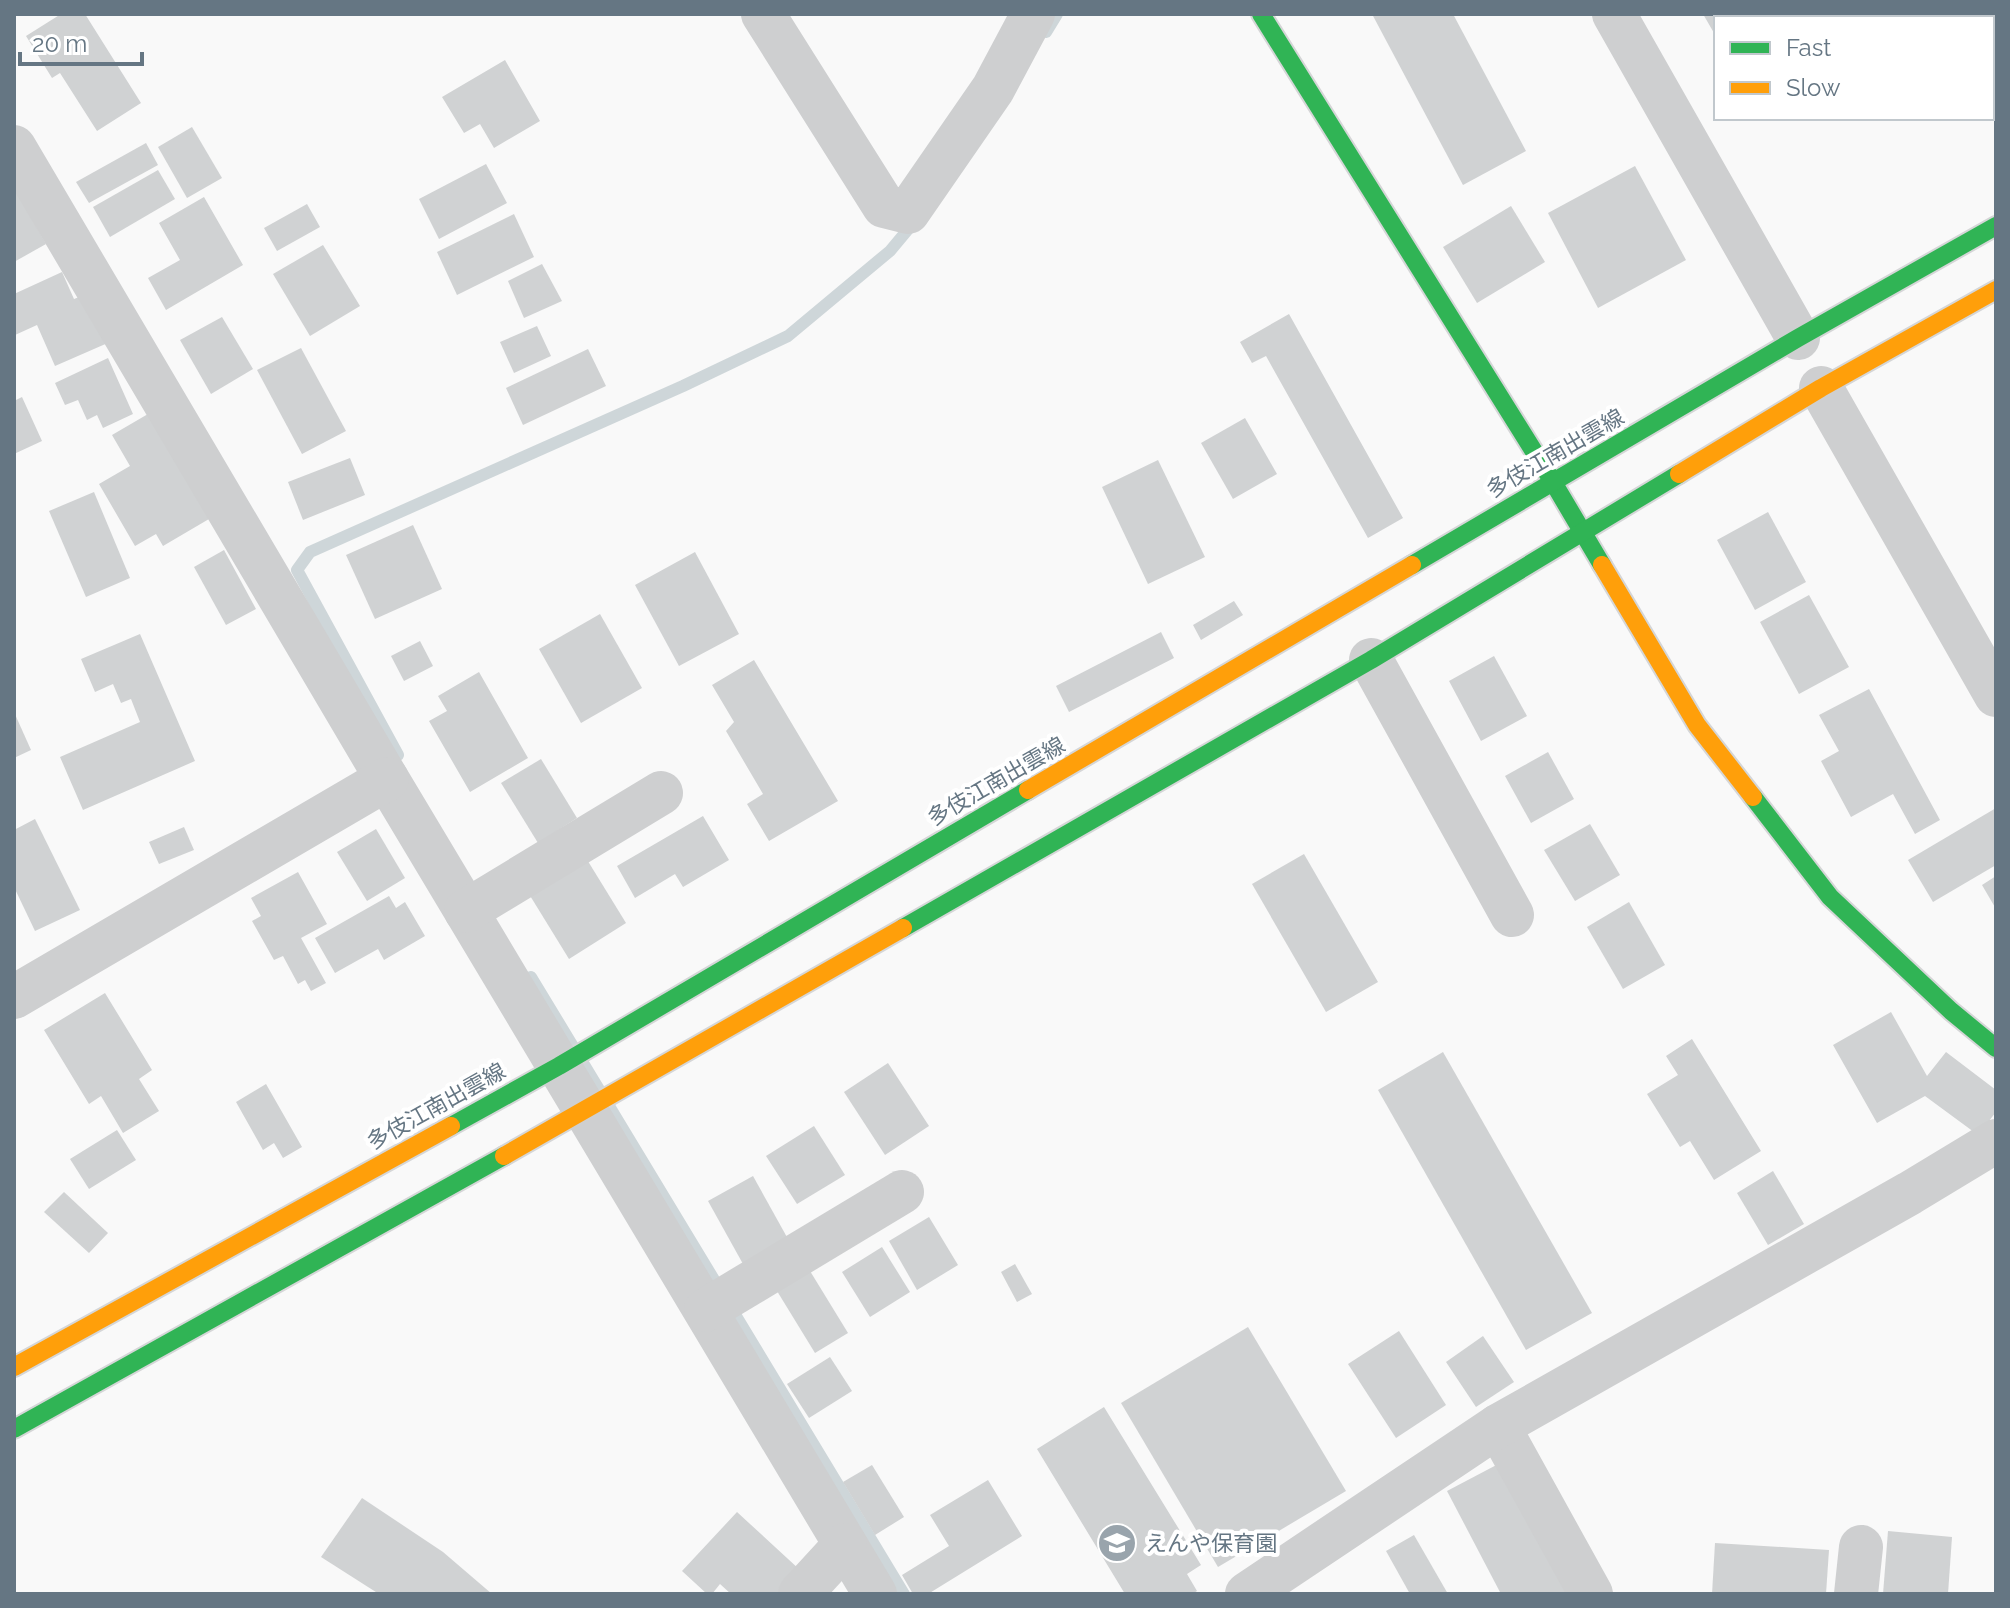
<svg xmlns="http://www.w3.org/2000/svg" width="2010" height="1608" viewBox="0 0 2010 1608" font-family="Raleway,'Noto Sans JP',sans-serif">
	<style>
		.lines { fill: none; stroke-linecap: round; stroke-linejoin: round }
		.stream { stroke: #ced6d9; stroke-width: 12 }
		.building { fill: #d0d2d3 }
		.fast-casing { stroke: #d5d6d7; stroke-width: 22 }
		.slow-casing { stroke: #d5d6d7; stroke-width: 22 }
		.street { stroke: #cecfd0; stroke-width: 44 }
		.fast { stroke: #30b455; stroke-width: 18 }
		.slow { stroke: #ff9f0a; stroke-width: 18 }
		.labels { text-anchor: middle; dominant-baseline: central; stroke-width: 8; stroke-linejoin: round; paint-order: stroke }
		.street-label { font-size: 22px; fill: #657683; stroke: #fff }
		.poi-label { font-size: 22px; fill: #657683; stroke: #fff; text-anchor: start }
	</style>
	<rect width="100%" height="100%" fill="#f9f9f9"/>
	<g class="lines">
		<g class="stream">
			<path d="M 1046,32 L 1057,14"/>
			<path d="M 398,755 L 297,570 L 310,552 L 683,386 L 788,336 L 890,251 L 915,221"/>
			<path d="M 531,977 L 904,1594"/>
		</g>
	</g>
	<g class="building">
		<path d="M 61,14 L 85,14 L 141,103 L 97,131 L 60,73 L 52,78 L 26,36 Z"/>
		<path d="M 1372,14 L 1453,14 L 1526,151 L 1463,185 Z"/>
		<path d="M 1703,14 L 1748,14 L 1741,18 L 1716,18 L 1716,32 L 1714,33 Z"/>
		<path d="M 505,60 L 540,121 L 494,148 L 480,124 L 464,133 L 442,97 Z"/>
		<path d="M 192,127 L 222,178 L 187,198 L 158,147 Z"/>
		<path d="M 146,143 L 158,165 L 89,203 L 76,182 Z"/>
		<path d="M 486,164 L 507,203 L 439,239 L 419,199 Z"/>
		<path d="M 1635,166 L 1686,260 L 1598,308 L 1548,213 Z"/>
		<path d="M 158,170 L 175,199 L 110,237 L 93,207 Z"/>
		<path d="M 14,187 L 46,244 L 14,262 Z"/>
		<path d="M 204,197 L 243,265 L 166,310 L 148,278 L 180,260 L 159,223 Z"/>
		<path d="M 307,204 L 320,227 L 277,251 L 264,228 Z"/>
		<path d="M 1511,206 L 1545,262 L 1477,303 L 1443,247 Z"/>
		<path d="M 514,214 L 534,257 L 457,295 L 437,252 Z"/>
		<path d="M 323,245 L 360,306 L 310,336 L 273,274 Z"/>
		<path d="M 542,264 L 562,301 L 524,318 L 508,281 Z"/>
		<path d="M 62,272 L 74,299 L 89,293 L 110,342 L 55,366 L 37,325 L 15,335 L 14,294 Z"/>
		<path d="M 1289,314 L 1403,518 L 1368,538 L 1266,356 L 1252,363 L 1240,342 Z"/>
		<path d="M 222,317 L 253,369 L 211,394 L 180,340 Z"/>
		<path d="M 537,326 L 551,356 L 514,373 L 500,342 Z"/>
		<path d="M 301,348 L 346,431 L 302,454 L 257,370 Z"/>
		<path d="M 588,349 L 606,386 L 523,425 L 506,388 Z"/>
		<path d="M 108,358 L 133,414 L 103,428 L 97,415 L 87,420 L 78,400 L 65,405 L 55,383 Z"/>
		<path d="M 22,397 L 42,441 L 14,454 L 14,401 Z"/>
		<path d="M 148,414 L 209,519 L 163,546 L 156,534 L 135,546 L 99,484 L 130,466 L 112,435 Z"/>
		<path d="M 1245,418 L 1277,474 L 1233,499 L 1201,443 Z"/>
		<path d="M 350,458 L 365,495 L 303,520 L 288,482 Z"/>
		<path d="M 1158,460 L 1205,557 L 1148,584 L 1102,487 Z"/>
		<path d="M 94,492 L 130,578 L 86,597 L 49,511 Z"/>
		<path d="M 1768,512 L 1806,582 L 1755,610 L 1717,540 Z"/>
		<path d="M 413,525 L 442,589 L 375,619 L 346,555 Z"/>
		<path d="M 224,550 L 256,609 L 226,625 L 194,567 Z"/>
		<path d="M 695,552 L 739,634 L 679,666 L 635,585 Z"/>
		<path d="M 1809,595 L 1849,667 L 1799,694 L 1760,622 Z"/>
		<path d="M 1234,601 L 1243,615 L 1201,640 L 1193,625 Z"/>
		<path d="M 600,614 L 642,688 L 581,723 L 539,649 Z"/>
		<path d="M 1161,632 L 1174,658 L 1069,712 L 1056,686 Z"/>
		<path d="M 140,634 L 195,761 L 83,810 L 60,757 L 140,722 L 131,699 L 121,703 L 113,684 L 95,692 L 81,659 Z"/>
		<path d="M 420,641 L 433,666 L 404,681 L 391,656 Z"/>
		<path d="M 1494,656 L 1527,716 L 1481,741 L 1449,681 Z"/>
		<path d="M 754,660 L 838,801 L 769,841 L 747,804 L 763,794 L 726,731 L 734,722 L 712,685 Z"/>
		<path d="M 479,672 L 528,758 L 470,792 L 429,721 L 447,711 L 438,696 Z"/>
		<path d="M 1869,689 L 1940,820 L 1915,834 L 1893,794 L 1851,817 L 1821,761 L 1839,751 L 1819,715 Z"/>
		<path d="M 14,712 L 31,750 L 14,758 Z"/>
		<path d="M 1548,752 L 1574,799 L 1531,823 L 1505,776 Z"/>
		<path d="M 541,759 L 577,818 L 538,843 L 501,783 Z"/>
		<path d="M 1996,808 L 1996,865 L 1933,902 L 1908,860 Z"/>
		<path d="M 703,816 L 729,860 L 683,887 L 675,874 L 635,898 L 617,866 Z"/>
		<path d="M 35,819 L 80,910 L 35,931 L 14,887 L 14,830 Z"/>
		<path d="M 1590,824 L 1620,875 L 1575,901 L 1544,850 Z"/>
		<path d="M 184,827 L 194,850 L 159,864 L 149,842 Z"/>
		<path d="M 376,829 L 405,878 L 367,901 L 337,852 Z"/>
		<path d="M 1304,854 L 1378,982 L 1326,1012 L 1252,884 Z"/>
		<path d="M 586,858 L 626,923 L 569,959 L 529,894 Z"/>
		<path d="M 298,872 L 327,924 L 301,938 L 326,983 L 311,991 L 305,980 L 298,984 L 283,956 L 274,960 L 252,921 L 261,916 L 251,898 Z"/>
		<path d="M 1996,876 L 1996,909 L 1982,885 Z"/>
		<path d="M 389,896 L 396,908 L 405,902 L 425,936 L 384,960 L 378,949 L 335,973 L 315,938 Z"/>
		<path d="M 1629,902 L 1665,965 L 1623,989 L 1587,927 Z"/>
		<path d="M 105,993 L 152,1070 L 139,1079 L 159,1111 L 123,1133 L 101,1096 L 89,1104 L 44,1030 Z"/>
		<path d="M 1891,1012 L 1927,1076 L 1946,1052 L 1996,1090 L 1996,1112 L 1978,1135 L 1925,1096 L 1877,1123 L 1833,1045 Z"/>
		<path d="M 1692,1039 L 1761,1151 L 1714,1180 L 1690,1141 L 1680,1147 L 1647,1094 L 1678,1075 L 1666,1056 Z"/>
		<path d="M 1443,1052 L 1592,1313 L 1526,1350 L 1378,1090 Z"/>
		<path d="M 888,1063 L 929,1126 L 885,1155 L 844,1092 Z"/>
		<path d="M 266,1084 L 302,1147 L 283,1158 L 274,1143 L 263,1150 L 236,1102 Z"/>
		<path d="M 814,1126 L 845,1175 L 797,1204 L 766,1156 Z"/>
		<path d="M 117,1130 L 136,1160 L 89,1189 L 70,1159 Z"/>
		<path d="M 1773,1171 L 1804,1224 L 1768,1245 L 1737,1193 Z"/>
		<path d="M 753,1176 L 788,1239 L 743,1264 L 708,1201 Z"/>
		<path d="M 64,1192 L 108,1233 L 89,1253 L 44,1212 Z"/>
		<path d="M 929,1217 L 958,1265 L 917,1290 L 889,1241 Z"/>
		<path d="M 882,1247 L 910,1292 L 870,1317 L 842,1272 Z"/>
		<path d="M 1015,1264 L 1032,1294 L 1017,1302 L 1001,1272 Z"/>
		<path d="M 810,1271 L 848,1333 L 815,1353 L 777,1291 Z"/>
		<path d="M 1248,1327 L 1346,1491 L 1218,1567 L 1121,1403 Z"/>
		<path d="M 1399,1331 L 1446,1405 L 1396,1438 L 1348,1364 Z"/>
		<path d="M 1483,1336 L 1514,1382 L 1476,1407 L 1446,1362 Z"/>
		<path d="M 830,1357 L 852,1391 L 809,1418 L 787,1384 Z"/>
		<path d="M 1104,1407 L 1201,1565 L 1187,1574 L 1197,1591 L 1192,1594 L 1125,1594 L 1037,1449 Z"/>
		<path d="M 1504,1461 L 1573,1594 L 1501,1594 L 1447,1491 Z"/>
		<path d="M 872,1465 L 904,1517 L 875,1535 L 843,1482 Z"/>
		<path d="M 988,1480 L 1022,1536 L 928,1594 L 913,1594 L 902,1575 L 949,1546 L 930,1515 Z"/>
		<path d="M 362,1498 L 443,1552 L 492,1594 L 379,1594 L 321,1557 Z"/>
		<path d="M 737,1512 L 800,1570 L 777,1594 L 731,1594 L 720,1584 L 712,1594 L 707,1594 L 682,1571 Z"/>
		<path d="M 1888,1531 L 1952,1537 L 1948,1594 L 1883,1594 Z"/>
		<path d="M 1414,1535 L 1448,1594 L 1410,1594 L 1386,1551 Z"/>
		<path d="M 1715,1543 L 1829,1550 L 1826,1594 L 1712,1594 Z"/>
	</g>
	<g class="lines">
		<defs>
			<g id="fast">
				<path d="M 1261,14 L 1553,482 L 1602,565"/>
				<path d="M 1412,565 L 1798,338 L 1996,226"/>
				<path d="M 1753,797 L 1830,897 L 1951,1011 L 1996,1048"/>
				<path d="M 903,928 L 1371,660 L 1679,474"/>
				<path d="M 451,1126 L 559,1066 L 1028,790"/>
				<path d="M 14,1429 L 504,1156"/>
			</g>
			<g id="slow">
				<path d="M 1679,474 L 1821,388 L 1996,290"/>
				<path d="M 1602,565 L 1697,725 L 1753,797"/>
				<path d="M 1028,790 L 1412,565"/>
				<path d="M 504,1156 L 903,928"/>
				<path d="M 14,1367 L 451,1126"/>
			</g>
		</defs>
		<use href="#fast" class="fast-casing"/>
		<use href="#slow" class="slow-casing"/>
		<g class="street">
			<path d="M 763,14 L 884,206 L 908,212 L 993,89 L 1033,14"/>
			<path d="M 1614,14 L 1798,338"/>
			<path d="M 14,147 L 387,779 L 875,1594"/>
			<path d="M 1821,388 L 1996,695"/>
			<path d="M 1371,660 L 1512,915"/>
			<path d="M 466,911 L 661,793"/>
			<path d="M 14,997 L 387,779"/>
			<path d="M 706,1310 L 902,1192"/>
			<path d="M 1498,1426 L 1591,1594"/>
			<path d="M 800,1594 L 845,1545"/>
			<path d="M 1247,1594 L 1498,1426 L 1910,1193 L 1996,1141"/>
			<path d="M 1856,1594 L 1861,1547"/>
		</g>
		<use href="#fast" class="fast"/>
		<use href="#slow" class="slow"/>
	</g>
	<defs>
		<symbol id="school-disc" viewBox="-11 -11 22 22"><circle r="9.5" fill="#99a4ac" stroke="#fff"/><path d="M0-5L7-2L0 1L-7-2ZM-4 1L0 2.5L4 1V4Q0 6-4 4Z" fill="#fff"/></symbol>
	</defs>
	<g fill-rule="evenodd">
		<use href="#school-disc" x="1095" y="1521" width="44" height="44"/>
	</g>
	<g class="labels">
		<g class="street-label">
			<text transform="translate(1555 453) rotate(-30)">多伎江南出雲線</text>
			<text transform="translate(996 781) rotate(-30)">多伎江南出雲線</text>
			<text transform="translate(436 1106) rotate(-29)">多伎江南出雲線</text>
		</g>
		<g class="poi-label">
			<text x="1145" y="1543">えんや保育園</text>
		</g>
	</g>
	<rect width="2010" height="1608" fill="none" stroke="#657683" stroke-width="32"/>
	<rect x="1714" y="16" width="280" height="104" fill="#ffffff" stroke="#c1c8cd" stroke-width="2"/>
	<rect x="1730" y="42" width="40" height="12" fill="#30b455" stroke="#c1c8cd" stroke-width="2"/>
	<text x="1786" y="56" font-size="24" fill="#657683">Fast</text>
	<rect x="1730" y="82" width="40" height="12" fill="#ff9f0a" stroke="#c1c8cd" stroke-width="2"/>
	<text x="1786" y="96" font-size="24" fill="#657683">Slow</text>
	<path d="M20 52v12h122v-12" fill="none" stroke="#657683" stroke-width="4"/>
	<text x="32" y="52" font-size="24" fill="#657683" stroke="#ffffff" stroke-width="6" paint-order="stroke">20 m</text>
</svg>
